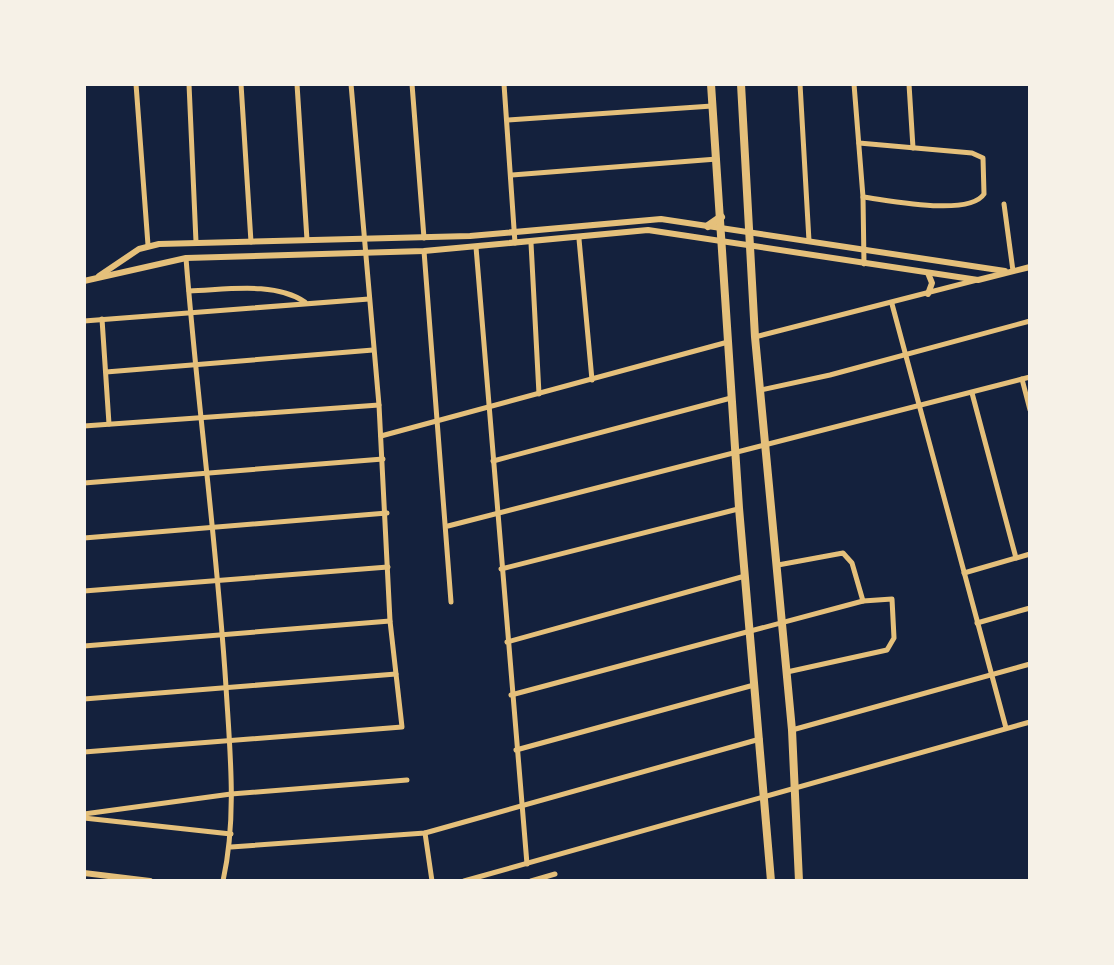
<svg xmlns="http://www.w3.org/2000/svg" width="1114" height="965" viewBox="0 0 1114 965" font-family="Quicksand,sans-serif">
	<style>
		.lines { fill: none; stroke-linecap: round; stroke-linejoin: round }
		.minor { stroke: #e5c07b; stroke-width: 5 }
		.tertiary { stroke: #e5c07b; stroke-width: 6 }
		.primary { stroke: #e5c07b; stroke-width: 8 }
	</style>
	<rect width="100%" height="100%" fill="#14213d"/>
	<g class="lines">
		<g class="minor">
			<path d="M 136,84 L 148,245"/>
			<path d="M 189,84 L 196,242"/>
			<path d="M 241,84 L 251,242"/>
			<path d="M 297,84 L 307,240"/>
			<path d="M 412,84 L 424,238"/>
			<path d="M 504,84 L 515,243"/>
			<path d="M 800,84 L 809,241"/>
			<path d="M 854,84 L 863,197 L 864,264"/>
			<path d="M 909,84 L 913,148"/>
			<path d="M 507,120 L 712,106"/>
			<path d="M 859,143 L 972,153 L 983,158 L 984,194 C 969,217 888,200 863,197"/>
			<path d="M 512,175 L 717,159"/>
			<path d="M 1004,204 L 1013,271"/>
			<path d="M 579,239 L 592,380"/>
			<path d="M 531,243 L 539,394"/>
			<path d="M 476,247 L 527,864"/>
			<path d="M 424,251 L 451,602"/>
			<path d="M 186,258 C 197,401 217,544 226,687 C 230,752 237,818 223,881"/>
			<path d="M 189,291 C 225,290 274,281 305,302"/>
			<path d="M 892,304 L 1006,728"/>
			<path d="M 102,319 L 109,424"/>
			<path d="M 84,321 L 369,299"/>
			<path d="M 755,337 L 977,280"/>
			<path d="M 106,372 L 373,350"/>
			<path d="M 1022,379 L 1030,410"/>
			<path d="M 761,390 L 830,375 L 1030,321"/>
			<path d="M 972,393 L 1016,558"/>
			<path d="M 84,426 L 379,405"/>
			<path d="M 381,436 L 728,342"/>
			<path d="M 493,461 L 731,398"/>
			<path d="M 84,483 L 383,459"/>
			<path d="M 448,526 L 1030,377"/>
			<path d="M 84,538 L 387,513"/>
			<path d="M 778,565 L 843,553 L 852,563 L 863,601"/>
			<path d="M 501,569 L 738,509"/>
			<path d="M 964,573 L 1030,554"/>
			<path d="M 84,591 L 388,567"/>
			<path d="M 977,623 L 1030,608"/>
			<path d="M 507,642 L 745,576"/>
			<path d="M 84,646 L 390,621"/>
			<path d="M 511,695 L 863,601 L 892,599 L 894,638 L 887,650 L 787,672"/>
			<path d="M 84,699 L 396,674"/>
			<path d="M 792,730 L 1030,664"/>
			<path d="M 516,750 L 754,685"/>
			<path d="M 84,752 L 402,727 L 390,621 L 379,405 L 351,84"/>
			<path d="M 84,814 L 231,794 L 407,780"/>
			<path d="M 84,818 L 231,834"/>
			<path d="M 425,833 L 432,881"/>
			<path d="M 231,847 L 425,833 L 760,739"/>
			<path d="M 464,881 L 1030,722"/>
			<path d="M 531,881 L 555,874"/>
		</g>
		<g class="tertiary">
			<path d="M 99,276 L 139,249 L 159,244 L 470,236 L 661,219 L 1005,271"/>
			<path d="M 84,281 L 186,258 L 424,251 L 648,230 L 978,280 L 1030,267"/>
			<path d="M 928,294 L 932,283 L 928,273"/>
			<path d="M 84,873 L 150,881"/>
		</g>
		<g class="primary">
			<path d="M 711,84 L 739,508 L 771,881"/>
			<path d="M 741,84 L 755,337 L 792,730 L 799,881"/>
			<path d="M 708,226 L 721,217"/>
		</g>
	</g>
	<rect width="1114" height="965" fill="none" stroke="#f6f1e7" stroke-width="172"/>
</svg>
